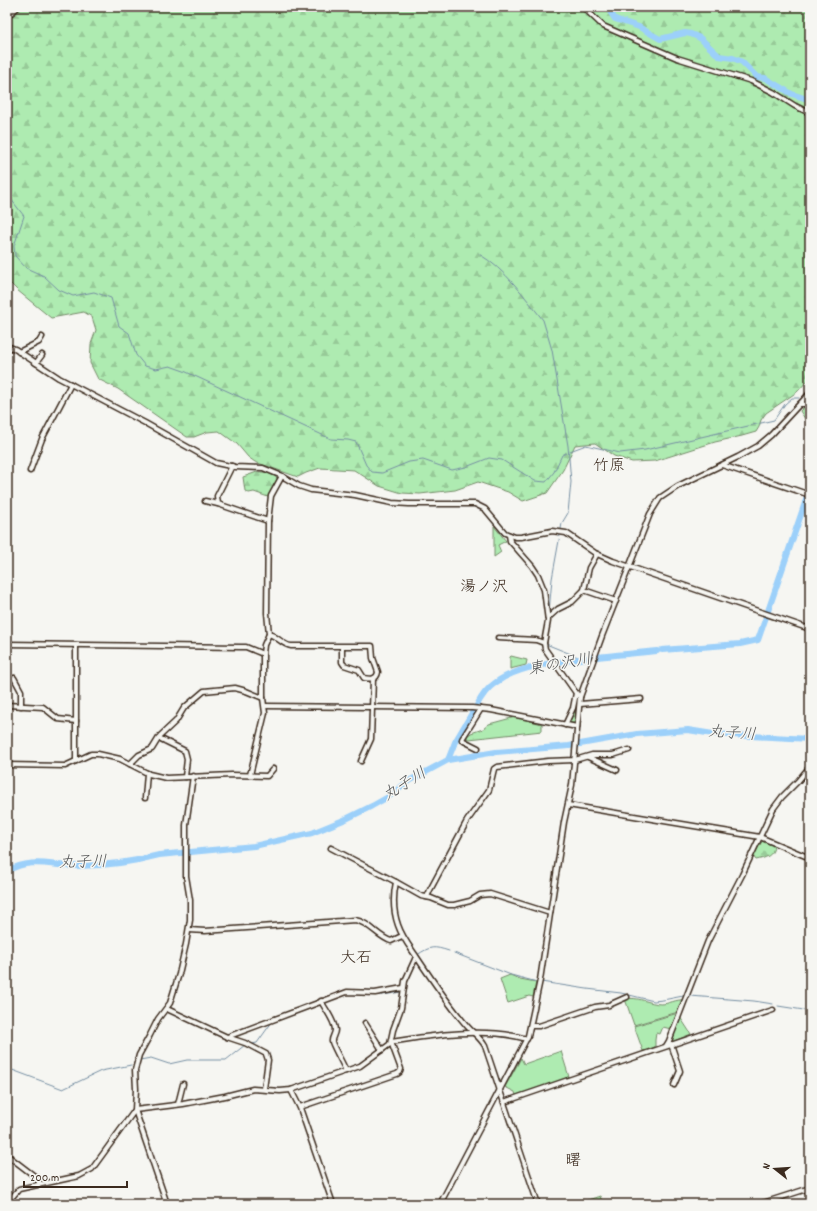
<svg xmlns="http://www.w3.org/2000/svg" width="817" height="1211" viewBox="0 0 817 1211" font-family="Dekko,'Klee One',sans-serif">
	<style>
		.grass { fill: #aeebb1; stroke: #748a68 }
		.forest { fill: url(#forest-firs); stroke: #748a68 }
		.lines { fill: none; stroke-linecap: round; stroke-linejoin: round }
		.stream { stroke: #758ea2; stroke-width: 1 }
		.river { stroke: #9cd0fa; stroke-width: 6 }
		.minor-casing { stroke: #3b2a1e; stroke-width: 7 }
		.minor { stroke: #f6f6f2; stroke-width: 4 }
		.labels { text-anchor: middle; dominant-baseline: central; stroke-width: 3; stroke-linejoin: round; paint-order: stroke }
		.neighbourhood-label { font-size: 16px; fill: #3b2a1e; stroke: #f6f6f2 }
		.water-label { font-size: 16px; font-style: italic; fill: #535455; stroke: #f6f6f2 }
	</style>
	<defs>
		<pattern id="forest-firs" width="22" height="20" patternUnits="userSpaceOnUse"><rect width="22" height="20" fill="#aeebb1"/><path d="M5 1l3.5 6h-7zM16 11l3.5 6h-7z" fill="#97ca98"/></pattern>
	</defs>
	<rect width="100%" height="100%" fill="#f6f6f2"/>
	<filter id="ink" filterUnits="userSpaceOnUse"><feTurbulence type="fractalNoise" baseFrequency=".025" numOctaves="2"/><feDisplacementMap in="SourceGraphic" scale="8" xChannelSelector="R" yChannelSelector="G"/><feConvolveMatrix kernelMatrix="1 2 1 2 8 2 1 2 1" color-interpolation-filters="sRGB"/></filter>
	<g filter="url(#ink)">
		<g class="grass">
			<path d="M 810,406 L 810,421 L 807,422 L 800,411 L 803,408 Z"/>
			<path d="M 494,526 L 506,541 L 498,545 L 501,552 L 494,557 Z"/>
			<path d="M 511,656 L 527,660 L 526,665 L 510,669 L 510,657 Z"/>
			<path d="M 577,707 L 575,723 L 568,723 L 575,708 Z"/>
			<path d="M 515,717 L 542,724 L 542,731 L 469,739 L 467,738 L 467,736 L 471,733 L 483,729 L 489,724 Z"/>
			<path d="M 510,975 L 520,979 L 536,982 L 533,997 L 529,996 L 508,1003 L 500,979 Z"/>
			<path d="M 625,999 C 637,996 650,1004 661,1004 C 669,1004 676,999 684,1000 L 678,1012 L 634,1025 Z"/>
			<path d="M 678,1013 L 671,1029 L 663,1027 L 660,1034 L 656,1033 L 655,1040 L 655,1047 L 643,1051 L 634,1026 Z"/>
			<path d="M 680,1017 L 691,1034 L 672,1042 L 671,1041 Z"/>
			<path d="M 561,1051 L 569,1077 L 516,1096 L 515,1092 L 505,1087 L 521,1058 L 524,1064 Z"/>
			<path d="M 600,1196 L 603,1204 L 576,1204 Z"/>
		</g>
		<g class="forest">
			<path d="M 7,7 L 810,7 L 810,378 L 797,392 L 766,413 L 761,420 L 759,427 L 756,432 L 742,436 L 715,442 L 655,461 L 632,462 L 614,456 L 595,443 L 575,445 L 563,470 L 547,493 L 523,501 L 508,492 L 478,482 L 455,490 L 420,494 L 402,493 L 379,486 L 354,470 L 320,468 L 306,473 L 298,477 L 255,462 L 248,457 L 237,444 L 219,431 L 207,432 L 194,437 L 187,437 L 118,389 L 98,379 L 90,363 L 91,344 L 96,330 L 92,317 L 84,312 L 51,318 L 17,290 L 7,280 Z"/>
			<path d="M 257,472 C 277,471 288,484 268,497 L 254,492 L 249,493 L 245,491 L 243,477 Z"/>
			<path d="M 763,841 L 774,845 C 774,856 765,858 756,860 L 753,856 L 761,843 Z"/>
		</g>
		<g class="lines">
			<g class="stream">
				<path d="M 7,194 L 24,216 L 14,246 L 15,256 L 26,268 L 44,276 L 59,290 L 73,296 L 94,292 L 111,298 L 119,326 L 129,333 L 136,355 L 145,366 L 156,369 L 170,366 L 184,371 L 331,439 L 348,440 L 356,442 L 366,465 L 372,472 L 382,473 L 409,462 L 423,460 L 452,470 L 466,467 L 489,458 L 502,460 L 535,481 L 546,482 L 554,472 L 562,455 L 566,453"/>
				<path d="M 479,254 C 506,270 524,296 543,320 L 552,350 L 568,446 L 571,482 L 568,513 L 562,523 L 561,529"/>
				<path d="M 570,451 L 586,445 L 620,453 L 645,450 L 774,420 L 785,404 L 792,398 L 799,398"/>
				<path d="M 549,612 L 552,579 L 560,535"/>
				<path d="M 550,619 L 546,644 L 583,659"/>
				<path d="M 454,953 L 511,975 L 537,982"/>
				<path d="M 417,955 C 431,946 433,946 449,951"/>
				<path d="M 541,982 L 587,989 L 621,993 L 654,1001 L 663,1000 L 683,996"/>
				<path d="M 363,995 L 383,995 L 401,992"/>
				<path d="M 690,996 L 754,1001 L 773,1004"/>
				<path d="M 324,1003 L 339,997"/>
				<path d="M 778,1006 L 810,1011"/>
				<path d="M 279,1020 L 320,1005"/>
				<path d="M 252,1044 L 257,1043 L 272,1022 L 276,1021"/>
				<path d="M 140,1060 L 151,1058 L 169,1064 L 187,1060 L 226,1060 L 245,1045"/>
				<path d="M 7,1068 L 63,1089 L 101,1071 L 131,1065"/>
			</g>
			<g class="river">
				<path d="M 607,7 L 615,19 L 639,27 L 660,39 L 685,33 L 691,34 L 700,38 L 719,56 L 733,58 L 742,62 L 757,77 L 765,78 L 792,94 L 810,100"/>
				<path d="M 809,491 L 810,489"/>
				<path d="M 768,611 L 807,497"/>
				<path d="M 662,650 L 740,644 L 758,640 L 766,617"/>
				<path d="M 476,707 C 481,697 486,689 495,683 C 517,667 546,664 571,660 C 600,656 629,654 657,651"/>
				<path d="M 448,760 L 455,742 L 472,713"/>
				<path d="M 7,871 C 33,857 49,866 76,866 C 103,866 133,862 159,855 L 254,846 L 312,833 L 346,819 L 372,806 L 388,797 L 409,781 L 448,760 L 496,752 L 569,746 L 637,734 L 688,730 L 713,734 L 810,739"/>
			</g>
			<defs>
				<g id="minor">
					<path d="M 583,7 L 603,26 L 677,58 L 751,81 L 773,92 L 795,106 L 810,113"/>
					<path d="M 7,17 L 18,7"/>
					<path d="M 7,346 L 15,349 L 59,378 L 145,423 L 216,463 L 235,467 L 263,468 L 282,476 L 299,486 L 311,490 L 355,495 L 392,503 L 409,504 L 475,504 L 485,509 L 505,533 L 515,537 L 521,537 L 552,531 L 566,533 L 595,553 L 613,561 L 810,629"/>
					<path d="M 19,352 L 39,342 L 42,337"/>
					<path d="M 36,363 L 42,355"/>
					<path d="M 800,404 L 810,404"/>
					<path d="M 722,465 L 810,495"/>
					<path d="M 232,466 L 217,496 L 218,504 L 268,521"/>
					<path d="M 30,471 L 42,439 L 71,384"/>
					<path d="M 205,501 L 218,504"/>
					<path d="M 509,535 L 510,541 L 532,566 L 538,575 L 544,590 L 548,621 L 544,643 L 545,649 L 576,693 L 580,697"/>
					<path d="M 584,590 L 589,568 L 597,554"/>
					<path d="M 548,618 L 558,609 L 572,602 L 584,590 L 616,601"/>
					<path d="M 269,634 C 278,637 283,645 291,646 L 372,646 L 373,658 L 378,672 C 377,680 370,679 364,678 L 359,670 L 344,665 L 342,662 L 342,646"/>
					<path d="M 498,638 L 536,640 L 544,643"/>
					<path d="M 7,644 L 241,647 L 246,647 L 263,654"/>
					<path d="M 14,678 L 21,691 L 21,706"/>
					<path d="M 580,704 L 641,699"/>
					<path d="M 7,705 L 43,707 L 58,719 L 76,721"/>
					<path d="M 265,706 L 472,708 L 491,710 L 577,727"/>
					<path d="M 565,725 L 573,708 L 576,693"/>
					<path d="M 159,738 L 185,751 L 187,759 L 185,777"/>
					<path d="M 478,748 L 464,741 L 462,739 L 481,709"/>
					<path d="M 588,757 L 617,770"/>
					<path d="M 76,761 L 76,645"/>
					<path d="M 361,761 L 371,739 L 373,679"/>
					<path d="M 130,764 L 139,755 L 152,749 L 160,736 L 176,721 L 184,708 L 204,691 L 235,688 L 246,691 L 263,698"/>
					<path d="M 7,765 L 65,766 L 91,754 L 98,754 L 120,759 L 149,774 L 166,778 L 232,775 L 267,776 L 273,769"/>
					<path d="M 250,775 L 265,713 L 263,698 L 263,654 L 264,645 L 269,634 L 267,613 L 268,521 L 271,496 L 282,476"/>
					<path d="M 145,798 L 147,773"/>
					<path d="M 568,805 L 760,837 L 810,858"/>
					<path d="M 331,848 L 396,882 C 393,896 393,911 398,925 C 402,937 409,946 416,956 C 432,980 448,1004 467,1026 C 473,1033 481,1038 485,1046 L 538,1204"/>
					<path d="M 396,882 L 421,896 L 431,898 L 448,905 L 454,905 L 470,901 L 480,895 L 490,894 L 550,913"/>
					<path d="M 427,897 L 430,890 L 467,821 L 489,790 L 494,769 L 497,767 L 548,761 L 575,760 L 592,755 L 613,755 L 629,750"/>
					<path d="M 189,930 L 205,931 L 355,920 C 369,922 378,937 391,941 L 402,936"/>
					<path d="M 321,1001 C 325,1009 335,1021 335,1030 C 335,1035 331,1038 332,1042 C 332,1044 344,1066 346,1071"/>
					<path d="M 167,1009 L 227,1037 L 347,992 L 375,993 L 403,988"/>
					<path d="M 365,1023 L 382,1050"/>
					<path d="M 531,1026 L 539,1026 L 545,1024 L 595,1007 L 609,1005 L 627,997"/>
					<path d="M 227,1037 L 245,1043 L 266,1054 L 268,1060 L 264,1089"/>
					<path d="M 671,1044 L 680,1071 L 674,1085"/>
					<path d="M 666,1046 L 669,1041 L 708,941 L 742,875 L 773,809 L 782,797 L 798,781 L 807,770 L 810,768"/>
					<path d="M 291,1090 L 300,1108 L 333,1204"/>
					<path d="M 504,1102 L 773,1010"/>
					<path d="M 178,1104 L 183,1084"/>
					<path d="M 300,1107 L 397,1074 L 400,1072 L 401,1069 L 391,1042 C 432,1035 486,1027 527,1039"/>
					<path d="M 7,1155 L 37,1178 L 40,1184"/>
					<path d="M 7,1203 L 19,1189 L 79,1176 L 92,1169 L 135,1110 L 183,1104 L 225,1096 L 253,1089 L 280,1091 L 291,1090 L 360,1066 L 390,1044 L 393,1030 L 401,1008 L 405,981 L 416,957"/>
					<path d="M 167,1204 L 135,1110 L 136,1089 L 135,1070 L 139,1055 L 150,1035 L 158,1019 L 170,1003 L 179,974 L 186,944 L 190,920 L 190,900 L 186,876 L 186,825 L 193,776"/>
					<path d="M 440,1204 L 528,1036 L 540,980 L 564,822 L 572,785 L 580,697 L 602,636 L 650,514 L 660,498 L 678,486 L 738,457 L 758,446 L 771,435 L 810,393"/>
					<path d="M 760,1204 L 810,1188"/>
				</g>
			</defs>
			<use href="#minor" class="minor-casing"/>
			<use href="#minor" class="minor"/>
		</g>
	</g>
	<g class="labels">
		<g class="neighbourhood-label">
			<text x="609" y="466">竹原</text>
			<text x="484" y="587">湯ノ沢</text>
			<text x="356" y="958">大石</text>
			<text x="573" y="1161">曙</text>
		</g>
		<g class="water-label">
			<text transform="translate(560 665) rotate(-10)">東の沢川</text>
			<text transform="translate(732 734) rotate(4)">丸子川</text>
			<text transform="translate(405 785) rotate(-32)">丸子川</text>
			<text transform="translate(83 863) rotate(-1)">丸子川</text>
		</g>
	</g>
	<rect width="817" height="1211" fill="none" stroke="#f6f6f2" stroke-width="24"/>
	<rect x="12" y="12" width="793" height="1187" fill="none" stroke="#3b2a1e" stroke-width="1.5" filter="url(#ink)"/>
	<g transform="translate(775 1169) rotate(287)" stroke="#f6f6f2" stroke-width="3" paint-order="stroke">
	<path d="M0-3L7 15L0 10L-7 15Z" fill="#3b2a1e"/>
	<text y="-6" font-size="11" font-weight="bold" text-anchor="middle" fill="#3b2a1e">N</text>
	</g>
	<path d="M24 1181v6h103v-6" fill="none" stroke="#3b2a1e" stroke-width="2"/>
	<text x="30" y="1181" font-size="12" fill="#3b2a1e" stroke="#f6f6f2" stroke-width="3" paint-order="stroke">200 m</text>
</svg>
